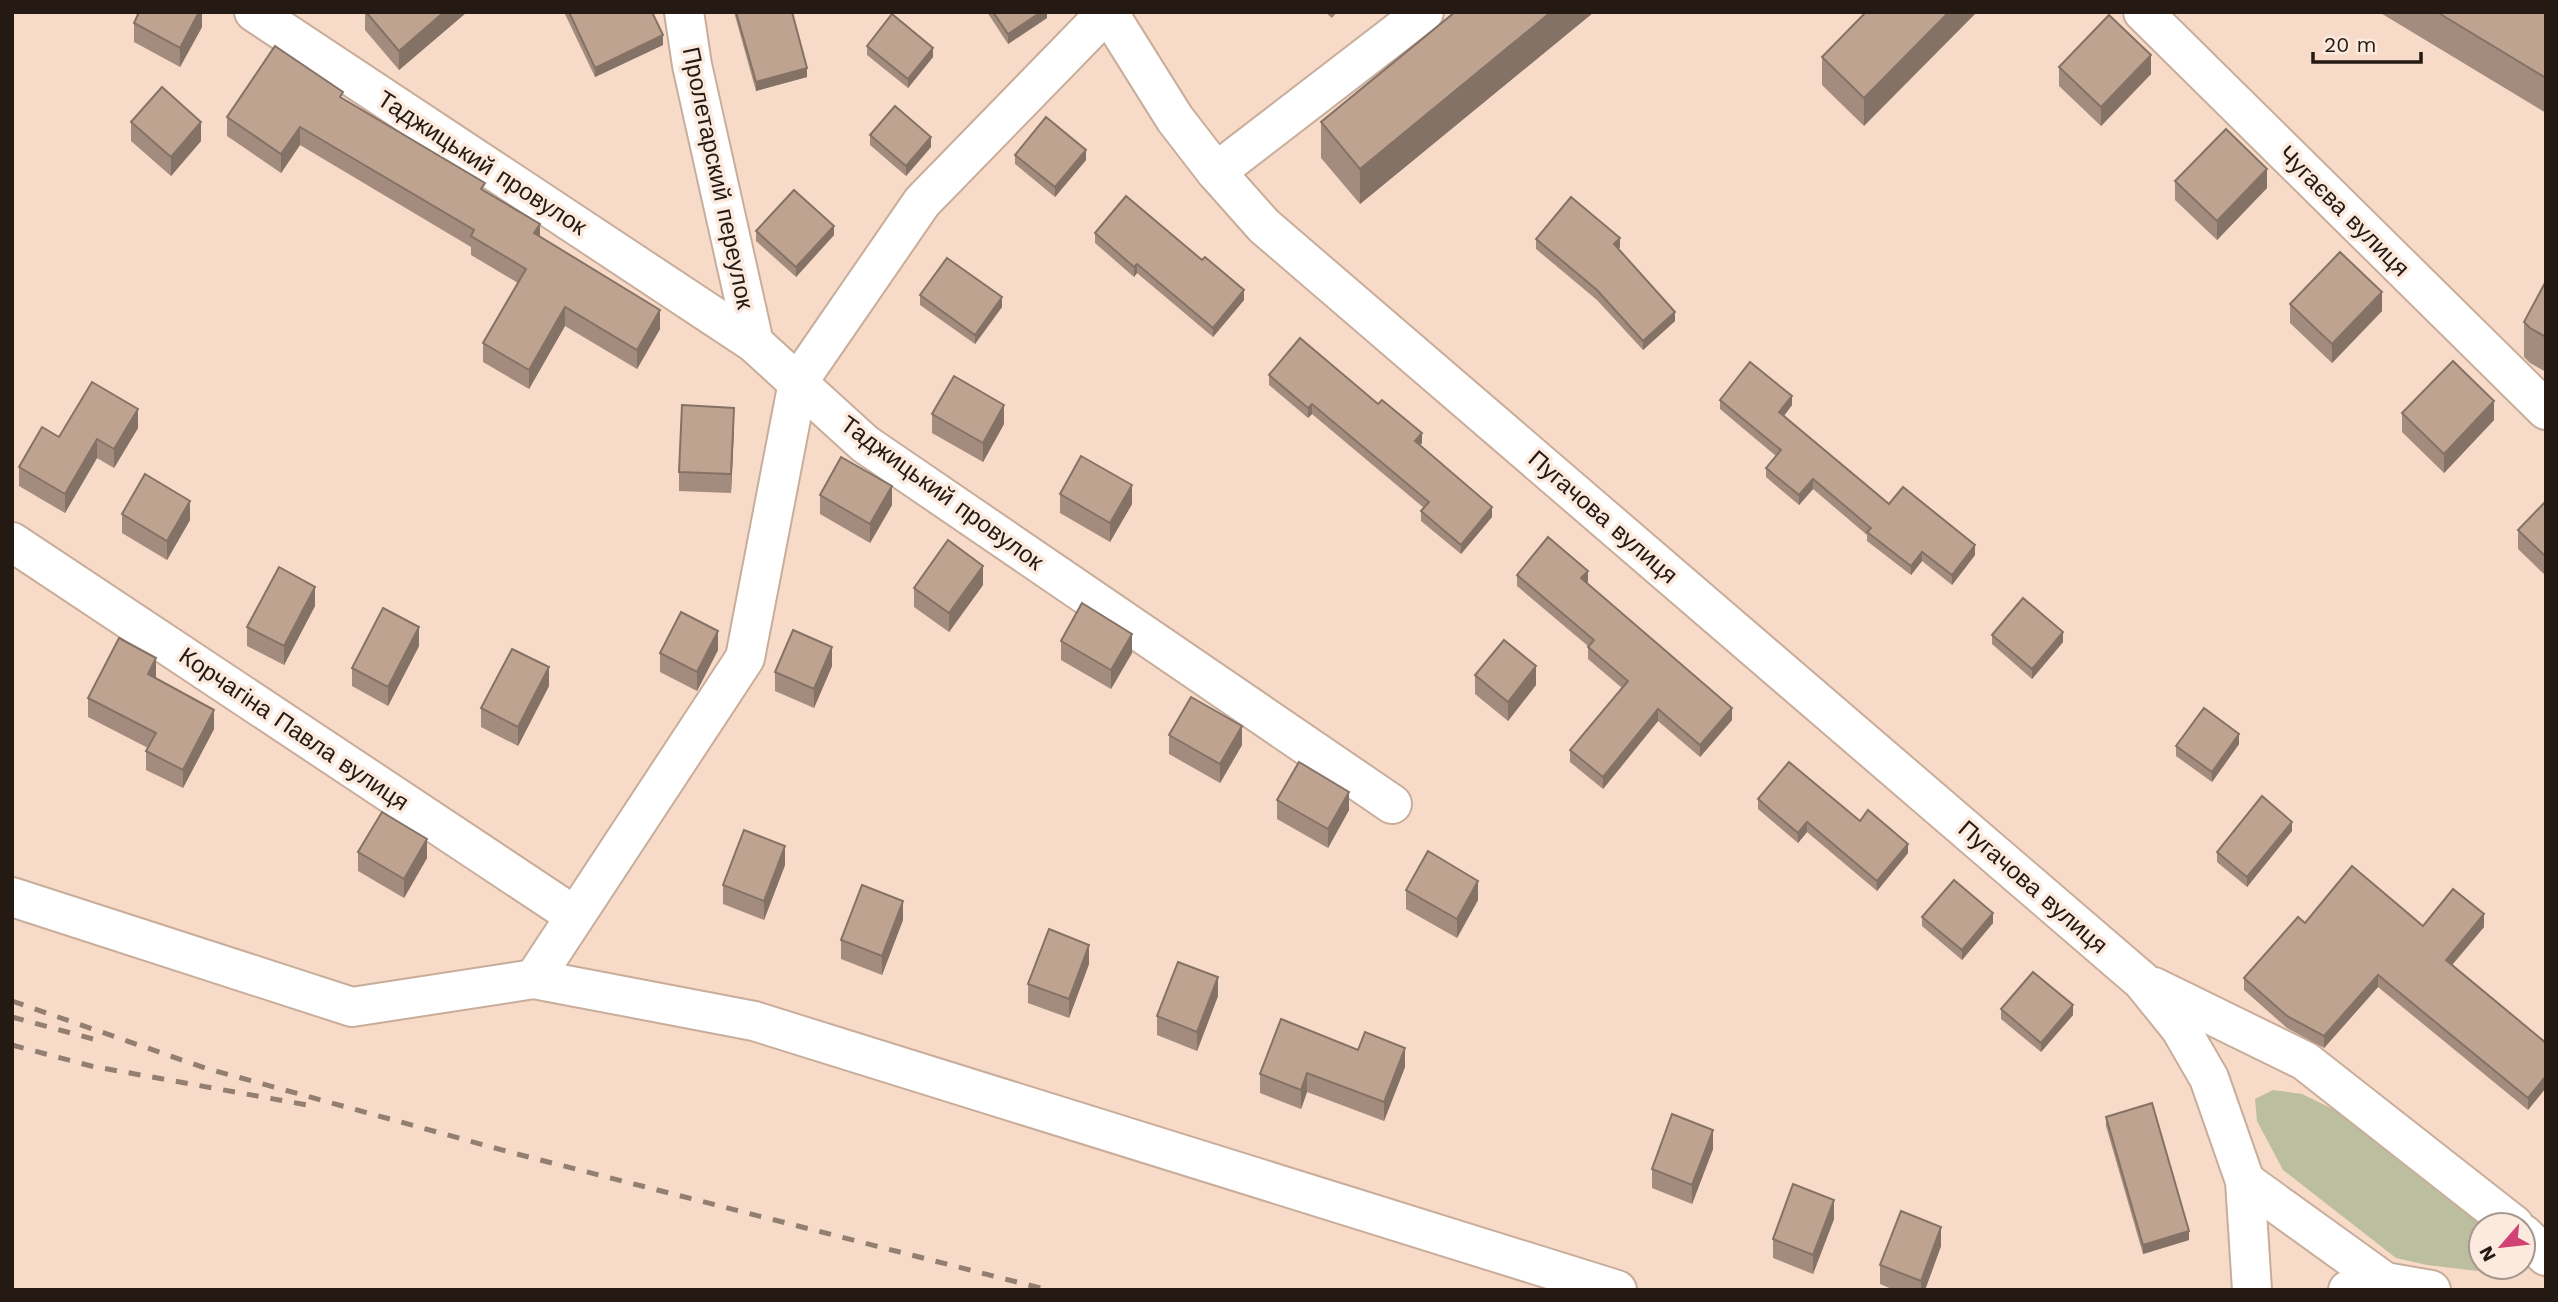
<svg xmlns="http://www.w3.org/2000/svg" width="2558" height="1302" viewBox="0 0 2558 1302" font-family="'Work Sans',sans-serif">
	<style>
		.grass { fill: #bcbf9f }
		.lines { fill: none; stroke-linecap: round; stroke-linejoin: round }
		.minor-casing { stroke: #c9ad9b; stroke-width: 42 }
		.minor { stroke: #fff; stroke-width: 38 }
		.rail { stroke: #937f72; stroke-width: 5; stroke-dasharray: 12 12; stroke-linecap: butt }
		.wall { fill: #a38c7d }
		.shaded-wall { fill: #857266 }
		.building { fill: #bea391; stroke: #857266; stroke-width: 2 }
		.labels { text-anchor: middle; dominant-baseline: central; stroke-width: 7; stroke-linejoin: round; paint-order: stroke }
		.street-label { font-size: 24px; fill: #241a13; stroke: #fceade }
	</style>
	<rect width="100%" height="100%" fill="#f7dac7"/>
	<path class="grass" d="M 2273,1090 L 2302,1094 L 2345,1115 L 2482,1225 L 2481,1267 L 2501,1267 L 2486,1272 L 2427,1265 L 2396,1258 L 2283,1170 L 2257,1121 L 2255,1099 Z"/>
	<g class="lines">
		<defs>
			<g id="minor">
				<path d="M 254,12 L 754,343 L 865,444 L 1392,804"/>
				<path d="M 684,12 L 692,65 L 754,343"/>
				<path d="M 1108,12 L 1175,119 L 1216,172 L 1264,226 L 2142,981 L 2180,1028 L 2209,1078 L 2245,1181 L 2252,1290"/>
				<path d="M 2143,12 L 2546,410"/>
				<path d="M 1216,172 L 1424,12"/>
				<path d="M 12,542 L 575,916"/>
				<path d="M 12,897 L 352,1007 L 534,979 L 754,1021 L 1617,1290"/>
				<path d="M 534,979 L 745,658 L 798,382 L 922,202 L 1107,12"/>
				<path d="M 2154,987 L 2305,1061 L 2514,1225"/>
				<path d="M 2245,1181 L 2385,1282"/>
				<path d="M 2523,1234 L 2546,1256"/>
				<path d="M 2348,1290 L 2385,1282 L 2431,1290"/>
			</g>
		</defs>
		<use href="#minor" class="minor-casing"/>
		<use href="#minor" class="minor"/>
		<g class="rail">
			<path d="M 12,1001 L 205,1068 L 513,1153 L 1048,1290"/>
			<path d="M 12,1017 L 93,1039"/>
			<path d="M 12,1045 L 91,1066 L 307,1105"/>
		</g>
	</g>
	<g class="wall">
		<path d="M 202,12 L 202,27 L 180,67 L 134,42 L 134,23 Z"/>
		<path d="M 365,12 L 467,12 L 399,70 L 365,30 Z"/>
		<path d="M 564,12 L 652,12 L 663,45 L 595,77 Z"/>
		<path d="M 734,12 L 792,12 L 807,77 L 756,91 Z"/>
		<path d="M 987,12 L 1047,12 L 1047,18 L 1008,44 Z"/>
		<path d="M 1325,12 L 1337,12 L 1332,18 Z"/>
		<path d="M 1455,12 L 1594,12 L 1360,204 L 1321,158 L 1321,122 Z"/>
		<path d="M 1866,12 L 1864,126 L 1822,85 L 1822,57 Z"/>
		<path d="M 2379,12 L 2546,12 L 2546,113 Z"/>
		<path d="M 867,46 L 933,57 L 908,88 L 867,55 Z"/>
		<path d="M 2059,67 L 2151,74 L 2101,126 L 2059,86 Z"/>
		<path d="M 343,99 L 485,191 L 540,236 L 660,329 L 637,369 L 565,326 L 529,389 L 483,362 L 483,343 L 518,283 L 471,255 L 471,247 L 300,145 L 281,173 L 227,136 L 227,117 Z"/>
		<path d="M 131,122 L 201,141 L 171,176 L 131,141 Z"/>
		<path d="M 870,135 L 931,147 L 906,176 L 870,145 Z"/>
		<path d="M 1015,155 L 1086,160 L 1055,197 L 1015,164 Z"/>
		<path d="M 2175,181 L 2267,188 L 2217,240 L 2175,200 Z"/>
		<path d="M 756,231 L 834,235 L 796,277 L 756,241 Z"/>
		<path d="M 1095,233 L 1244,300 L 1213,337 L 1137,273 L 1134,277 L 1095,243 Z"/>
		<path d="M 1536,239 L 1620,247 L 1618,249 L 1675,321 L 1643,350 L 1597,300 L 1536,249 Z"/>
		<path d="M 2546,281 L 2546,372 L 2530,363 L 2524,357 L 2524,322 Z"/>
		<path d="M 920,295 L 1002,307 L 975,344 L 920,305 Z"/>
		<path d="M 2290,304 L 2382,311 L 2332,363 L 2290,323 Z"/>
		<path d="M 1269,375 L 1422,443 L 1419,445 L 1492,517 L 1461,554 L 1421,521 L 1421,511 L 1424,508 L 1312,414 L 1308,418 L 1269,385 Z"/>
		<path d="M 1720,400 L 1792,405 L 1784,416 L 1889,504 L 1975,555 L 1952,585 L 1922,561 L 1911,575 L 1867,541 L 1867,535 L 1813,489 L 1799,505 L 1766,477 L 1766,468 L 1776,456 L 1720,409 Z"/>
		<path d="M 2402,413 L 2494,420 L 2444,473 L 2402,432 Z"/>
		<path d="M 932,414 L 1004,424 L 983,462 L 932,433 Z"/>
		<path d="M 734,427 L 731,493 L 679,491 L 679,472 Z"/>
		<path d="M 138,428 L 114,468 L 97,458 L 65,513 L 19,486 L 19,467 L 59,437 Z"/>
		<path d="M 1060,494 L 1132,504 L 1110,542 L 1060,513 Z"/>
		<path d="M 820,495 L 892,505 L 870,543 L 820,514 Z"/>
		<path d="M 2546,501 L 2546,576 L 2518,549 L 2518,530 Z"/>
		<path d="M 122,514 L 190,520 L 167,560 L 122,533 Z"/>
		<path d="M 1517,575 L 1588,582 L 1587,583 L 1732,720 L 1700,757 L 1658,721 L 1603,789 L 1570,762 L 1570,750 L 1622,688 L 1588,659 L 1588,646 L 1517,586 Z"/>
		<path d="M 983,585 L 949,632 L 914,607 L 914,588 Z"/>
		<path d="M 315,606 L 284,665 L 247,646 L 247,627 Z"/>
		<path d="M 1992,635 L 2063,642 L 2032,679 L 1992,644 Z"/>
		<path d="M 1061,641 L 1132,653 L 1111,689 L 1061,660 Z"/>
		<path d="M 419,646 L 388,706 L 352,686 L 352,668 Z"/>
		<path d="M 718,650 L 697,691 L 660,672 L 660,653 Z"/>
		<path d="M 832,666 L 814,708 L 775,691 L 775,672 Z"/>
		<path d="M 1475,675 L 1536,685 L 1508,721 L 1475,694 Z"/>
		<path d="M 156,677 L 155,678 L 214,729 L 183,788 L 146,770 L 146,751 L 148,748 L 88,717 L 88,698 Z"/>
		<path d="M 549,686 L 518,746 L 481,727 L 481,708 Z"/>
		<path d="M 1169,735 L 1242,745 L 1220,783 L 1169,754 Z"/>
		<path d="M 2239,744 L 2212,782 L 2176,756 L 2176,746 Z"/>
		<path d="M 1758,799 L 1860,821 L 1908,853 L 1877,891 L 1807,832 L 1798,843 L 1758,809 Z"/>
		<path d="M 1277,800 L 1349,810 L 1328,848 L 1277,819 Z"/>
		<path d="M 2292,831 L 2247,887 L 2217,862 L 2217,852 Z"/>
		<path d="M 358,852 L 427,858 L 404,898 L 358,871 Z"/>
		<path d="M 785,865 L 764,920 L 723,904 L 723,885 Z"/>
		<path d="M 1406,890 L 1478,900 L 1457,938 L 1406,909 Z"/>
		<path d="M 1922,917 L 1993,923 L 1962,960 L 1922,926 Z"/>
		<path d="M 903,920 L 882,975 L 841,959 L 841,940 Z"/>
		<path d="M 2423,926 L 2484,927 L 2452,965 L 2546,1043 L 2528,1110 L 2378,987 L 2324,1048 L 2287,1028 L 2244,990 L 2244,978 Z"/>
		<path d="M 1089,964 L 1069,1018 L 1028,1003 L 1028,984 Z"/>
		<path d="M 1218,996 L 1197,1051 L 1157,1035 L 1157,1016 Z"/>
		<path d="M 2001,1009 L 2073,1015 L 2041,1052 L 2001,1019 Z"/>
		<path d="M 1358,1050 L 1405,1067 L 1384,1121 L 1307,1092 L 1301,1109 L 1260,1093 L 1260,1074 Z"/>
		<path d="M 2106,1117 L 2189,1240 L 2143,1254 L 2106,1126 Z"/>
		<path d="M 1713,1149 L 1692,1204 L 1652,1188 L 1652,1169 Z"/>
		<path d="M 1834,1219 L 1813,1274 L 1773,1258 L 1773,1239 Z"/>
		<path d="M 1941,1246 L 1925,1290 L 1894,1290 L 1880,1284 L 1880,1265 Z"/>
	</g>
	<g class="shaded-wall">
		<path d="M 199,12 L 202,12 L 202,27 L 180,67 L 180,48 Z"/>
		<path d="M 444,12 L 467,12 L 399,70 L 399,51 Z"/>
		<path d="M 1041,12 L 1047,12 L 1047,18 L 1008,44 L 1008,34 Z"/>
		<path d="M 1551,12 L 1594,12 L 1360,204 L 1360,169 Z"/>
		<path d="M 1949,12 L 1977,12 L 1864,126 L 1864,98 Z"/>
		<path d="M 663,35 L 663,45 L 595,77 L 595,68 Z"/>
		<path d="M 933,48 L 933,57 L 908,88 L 908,79 Z"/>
		<path d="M 2151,55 L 2151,74 L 2101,126 L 2101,107 Z"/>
		<path d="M 807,68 L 807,77 L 756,91 L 756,82 Z"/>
		<path d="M 201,122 L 201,141 L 171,176 L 171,157 Z"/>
		<path d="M 300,127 L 300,145 L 281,173 L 281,154 Z"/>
		<path d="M 931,137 L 931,147 L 906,176 L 906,166 Z"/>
		<path d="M 1086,150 L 1086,160 L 1055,197 L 1055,187 Z"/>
		<path d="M 2267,169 L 2267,188 L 2217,240 L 2217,221 Z"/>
		<path d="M 540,224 L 540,243 L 534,233 Z"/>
		<path d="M 834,226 L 834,235 L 796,277 L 796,267 Z"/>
		<path d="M 1620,238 L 1620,247 L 1614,254 L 1614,244 Z"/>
		<path d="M 1137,264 L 1137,273 L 1134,277 L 1134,267 Z"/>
		<path d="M 1244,290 L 1244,300 L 1213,337 L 1213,328 Z"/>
		<path d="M 2382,292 L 2382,311 L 2332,363 L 2332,344 Z"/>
		<path d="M 1002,297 L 1002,307 L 975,344 L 975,335 Z"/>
		<path d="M 565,307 L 565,326 L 529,389 L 529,370 Z"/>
		<path d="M 660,310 L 660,329 L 637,369 L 637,350 Z"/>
		<path d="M 1675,312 L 1675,321 L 1643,350 L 1643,341 Z"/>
		<path d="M 1792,396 L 1792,405 L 1779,422 L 1779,412 Z"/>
		<path d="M 2494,401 L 2494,420 L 2444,473 L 2444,454 Z"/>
		<path d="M 1312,404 L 1312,414 L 1308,418 L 1308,408 Z"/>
		<path d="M 1004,405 L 1004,424 L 983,462 L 983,443 Z"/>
		<path d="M 734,408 L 734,427 L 731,493 L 731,474 Z"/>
		<path d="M 138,409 L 138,428 L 114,468 L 114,449 Z"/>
		<path d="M 1422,433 L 1422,443 L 1415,451 L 1415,441 Z"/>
		<path d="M 97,439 L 97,458 L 65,513 L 65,494 Z"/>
		<path d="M 1813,479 L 1813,489 L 1799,505 L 1799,495 Z"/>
		<path d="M 1132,485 L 1132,504 L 1110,542 L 1110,523 Z"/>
		<path d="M 892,486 L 892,505 L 870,543 L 870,524 Z"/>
		<path d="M 190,501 L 190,520 L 167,560 L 167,541 Z"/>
		<path d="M 1492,507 L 1492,517 L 1461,554 L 1461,545 Z"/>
		<path d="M 1975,545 L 1975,555 L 1952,585 L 1952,575 Z"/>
		<path d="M 1922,552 L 1922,561 L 1911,575 L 1911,566 Z"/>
		<path d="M 983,566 L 983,585 L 949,632 L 949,613 Z"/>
		<path d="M 1588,571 L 1588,582 L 1581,590 L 1581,578 Z"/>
		<path d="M 315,587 L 315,606 L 284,665 L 284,646 Z"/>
		<path d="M 419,627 L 419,646 L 388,706 L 388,687 Z"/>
		<path d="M 718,631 L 718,650 L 697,691 L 697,672 Z"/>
		<path d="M 2063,632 L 2063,642 L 2032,679 L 2032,669 Z"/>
		<path d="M 1132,634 L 1132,653 L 1111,689 L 1111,670 Z"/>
		<path d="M 832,647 L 832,666 L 814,708 L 814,689 Z"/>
		<path d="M 156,658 L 156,677 L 148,693 L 148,674 Z"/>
		<path d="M 1536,666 L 1536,685 L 1508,721 L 1508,702 Z"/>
		<path d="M 549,667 L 549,686 L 518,746 L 518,727 Z"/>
		<path d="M 1732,708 L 1732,720 L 1700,757 L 1700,745 Z"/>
		<path d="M 1658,709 L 1658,721 L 1603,789 L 1603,777 Z"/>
		<path d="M 214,710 L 214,729 L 183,788 L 183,770 Z"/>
		<path d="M 1242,726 L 1242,745 L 1220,783 L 1220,764 Z"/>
		<path d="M 2239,734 L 2239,744 L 2212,782 L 2212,772 Z"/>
		<path d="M 1349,792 L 1349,810 L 1328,848 L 1328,829 Z"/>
		<path d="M 1807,822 L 1807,832 L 1798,843 L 1798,833 Z"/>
		<path d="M 2292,822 L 2292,831 L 2247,887 L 2247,877 Z"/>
		<path d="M 427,839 L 427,858 L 404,898 L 404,879 Z"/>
		<path d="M 1908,844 L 1908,853 L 1877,891 L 1877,881 Z"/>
		<path d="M 785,846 L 785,865 L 764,920 L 764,901 Z"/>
		<path d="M 1478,881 L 1478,900 L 1457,938 L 1457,919 Z"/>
		<path d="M 903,901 L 903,920 L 882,975 L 882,956 Z"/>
		<path d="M 1993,913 L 1993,923 L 1962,960 L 1962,950 Z"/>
		<path d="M 2484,914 L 2484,927 L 2446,972 L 2446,960 Z"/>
		<path d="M 1089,945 L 1089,964 L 1069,1018 L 1069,999 Z"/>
		<path d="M 2378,975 L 2378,987 L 2324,1048 L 2324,1036 Z"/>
		<path d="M 1218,977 L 1218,996 L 1197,1051 L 1197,1032 Z"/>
		<path d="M 2073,1005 L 2073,1015 L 2041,1052 L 2041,1043 Z"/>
		<path d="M 1405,1048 L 1405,1067 L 1384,1121 L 1384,1102 Z"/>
		<path d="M 1307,1073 L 1307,1092 L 1301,1109 L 1301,1090 Z"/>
		<path d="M 2546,1076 L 2546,1088 L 2528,1110 L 2528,1098 Z"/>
		<path d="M 1713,1130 L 1713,1149 L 1692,1204 L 1692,1185 Z"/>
		<path d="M 1834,1200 L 1834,1219 L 1813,1274 L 1813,1255 Z"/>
		<path d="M 1941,1227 L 1941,1246 L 1925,1290 L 1921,1290 L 1921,1281 Z"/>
		<path d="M 2189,1231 L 2189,1240 L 2143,1254 L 2143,1245 Z"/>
	</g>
	<g class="building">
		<path d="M 139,12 L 199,12 L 180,48 L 134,23 Z"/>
		<path d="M 366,12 L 444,12 L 399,51 Z"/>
		<path d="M 569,12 L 652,12 L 663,35 L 595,68 Z"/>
		<path d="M 736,12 L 792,12 L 807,68 L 756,82 Z"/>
		<path d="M 993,12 L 1041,12 L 1008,34 Z"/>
		<path d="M 1455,12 L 1551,12 L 1360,169 L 1321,122 Z"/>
		<path d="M 1866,12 L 1949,12 L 1864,98 L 1822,57 Z"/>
		<path d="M 2437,12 L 2546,12 L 2546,78 Z"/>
		<path d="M 892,14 L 933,48 L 908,79 L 867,46 Z"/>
		<path d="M 2109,15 L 2151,55 L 2101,107 L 2059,67 Z"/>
		<path d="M 275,46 L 343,92 L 340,97 L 485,183 L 481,189 L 540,224 L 534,233 L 660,310 L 637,350 L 565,307 L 529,370 L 483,343 L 526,269 L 471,236 L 474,230 L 300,127 L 281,154 L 227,117 Z"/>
		<path d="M 162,87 L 201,122 L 171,157 L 131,122 Z"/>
		<path d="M 895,106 L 931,137 L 906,166 L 870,135 Z"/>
		<path d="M 1046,117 L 1086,150 L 1055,187 L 1015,155 Z"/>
		<path d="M 2226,129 L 2267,169 L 2217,221 L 2175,181 Z"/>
		<path d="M 794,190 L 834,226 L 796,267 L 756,231 Z"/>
		<path d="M 1126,196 L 1202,260 L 1205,257 L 1244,290 L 1213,328 L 1137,264 L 1134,267 L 1095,233 Z"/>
		<path d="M 1571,197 L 1620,238 L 1614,244 L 1675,312 L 1643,341 L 1597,290 L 1536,239 Z"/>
		<path d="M 2340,252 L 2382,292 L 2332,344 L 2290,304 Z"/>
		<path d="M 947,258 L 1002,297 L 975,335 L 920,295 Z"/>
		<path d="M 2546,281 L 2546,337 L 2530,328 L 2524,322 Z"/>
		<path d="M 1300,338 L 1378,404 L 1382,400 L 1422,433 L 1415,441 L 1492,507 L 1461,545 L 1421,511 L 1429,502 L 1312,404 L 1308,408 L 1269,375 Z"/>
		<path d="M 2453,361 L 2494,401 L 2444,454 L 2402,413 Z"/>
		<path d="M 1750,362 L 1792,396 L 1779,412 L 1889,504 L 1903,487 L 1975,545 L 1952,575 L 1922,552 L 1911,566 L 1867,532 L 1871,528 L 1813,479 L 1799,495 L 1766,468 L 1781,450 L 1720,400 Z"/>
		<path d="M 954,376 L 1004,405 L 983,443 L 932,414 Z"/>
		<path d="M 92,382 L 138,409 L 114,449 L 97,439 L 65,494 L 19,467 L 42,427 L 59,437 Z"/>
		<path d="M 682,405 L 734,408 L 731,474 L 679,472 Z"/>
		<path d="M 1081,456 L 1132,485 L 1110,523 L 1060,494 Z"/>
		<path d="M 841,457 L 892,486 L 870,524 L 820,495 Z"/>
		<path d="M 145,474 L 190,501 L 167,541 L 122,514 Z"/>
		<path d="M 2546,501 L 2546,557 L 2518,530 Z"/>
		<path d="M 1548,537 L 1588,571 L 1581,578 L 1732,708 L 1700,745 L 1658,709 L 1603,777 L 1570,750 L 1628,681 L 1588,647 L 1594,640 L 1517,575 Z"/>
		<path d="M 948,540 L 983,566 L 949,613 L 914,588 Z"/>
		<path d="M 279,567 L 315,587 L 284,646 L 247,627 Z"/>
		<path d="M 2023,598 L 2063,632 L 2032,669 L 1992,635 Z"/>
		<path d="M 1082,603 L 1132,634 L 1111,670 L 1061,641 Z"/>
		<path d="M 383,608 L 419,627 L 388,687 L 352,668 Z"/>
		<path d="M 681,612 L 718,631 L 697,672 L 660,653 Z"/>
		<path d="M 793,630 L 832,647 L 814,689 L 775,672 Z"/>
		<path d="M 119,638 L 156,658 L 148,674 L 214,710 L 183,770 L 146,751 L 156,733 L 88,698 Z"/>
		<path d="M 1504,640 L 1536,666 L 1508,702 L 1475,675 Z"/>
		<path d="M 512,649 L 549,667 L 518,727 L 481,708 Z"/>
		<path d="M 1191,697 L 1242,726 L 1220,764 L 1169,735 Z"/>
		<path d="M 2204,708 L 2239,734 L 2212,772 L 2176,746 Z"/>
		<path d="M 1299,762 L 1349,792 L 1328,829 L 1277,800 Z"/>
		<path d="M 1789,762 L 1860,821 L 1868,810 L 1908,844 L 1877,881 L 1807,822 L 1798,833 L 1758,799 Z"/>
		<path d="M 2262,796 L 2292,822 L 2247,877 L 2217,852 Z"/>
		<path d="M 382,812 L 427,839 L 404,879 L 358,852 Z"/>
		<path d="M 744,830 L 785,846 L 764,901 L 723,885 Z"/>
		<path d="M 1428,851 L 1478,881 L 1457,919 L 1406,890 Z"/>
		<path d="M 2352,866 L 2423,926 L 2453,889 L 2484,914 L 2446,960 L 2546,1043 L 2546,1076 L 2528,1098 L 2378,975 L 2324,1036 L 2287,1016 L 2244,978 L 2298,917 L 2305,923 Z"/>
		<path d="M 1954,880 L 1993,913 L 1962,950 L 1922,917 Z"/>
		<path d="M 862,885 L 903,901 L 882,956 L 841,940 Z"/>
		<path d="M 1049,929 L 1089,945 L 1069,999 L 1028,984 Z"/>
		<path d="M 1178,962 L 1218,977 L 1197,1032 L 1157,1016 Z"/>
		<path d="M 2033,972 L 2073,1005 L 2041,1043 L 2001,1009 Z"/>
		<path d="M 1281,1019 L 1358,1050 L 1365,1032 L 1405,1048 L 1384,1102 L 1307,1073 L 1301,1090 L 1260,1074 Z"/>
		<path d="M 2152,1103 L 2189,1231 L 2143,1245 L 2106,1117 Z"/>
		<path d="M 1672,1114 L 1713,1130 L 1692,1185 L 1652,1169 Z"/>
		<path d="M 1793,1184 L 1834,1200 L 1813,1255 L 1773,1239 Z"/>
		<path d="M 1901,1211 L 1941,1227 L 1921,1281 L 1880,1265 Z"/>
	</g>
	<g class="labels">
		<g class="street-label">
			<text transform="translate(482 163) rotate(33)">Таджицький провулок</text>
			<text transform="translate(718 178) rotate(78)">Пролетарский переулок</text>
			<text transform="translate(2344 211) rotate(45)">Чугаєва вулиця</text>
			<text transform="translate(942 493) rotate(36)">Таджицький провулок</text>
			<text transform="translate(1603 517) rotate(41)">Пугачова вулиця</text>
			<text transform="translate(294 729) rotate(34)">Корчагіна Павла вулиця</text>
			<text transform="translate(2033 887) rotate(41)">Пугачова вулиця</text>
		</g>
	</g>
	<rect width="2558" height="1302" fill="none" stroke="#241a13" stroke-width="28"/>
	<g transform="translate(2502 1246) rotate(242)"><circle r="33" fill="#fceade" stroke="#a6978d" stroke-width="2"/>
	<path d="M0-5L12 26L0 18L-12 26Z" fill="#d04374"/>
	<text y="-10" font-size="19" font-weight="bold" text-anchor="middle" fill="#241a13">N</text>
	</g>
	<path d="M2313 52v10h108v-10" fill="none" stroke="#241a13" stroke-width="3.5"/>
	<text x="2324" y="52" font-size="21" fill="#241a13" stroke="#fceade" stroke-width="5" paint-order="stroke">20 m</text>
</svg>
